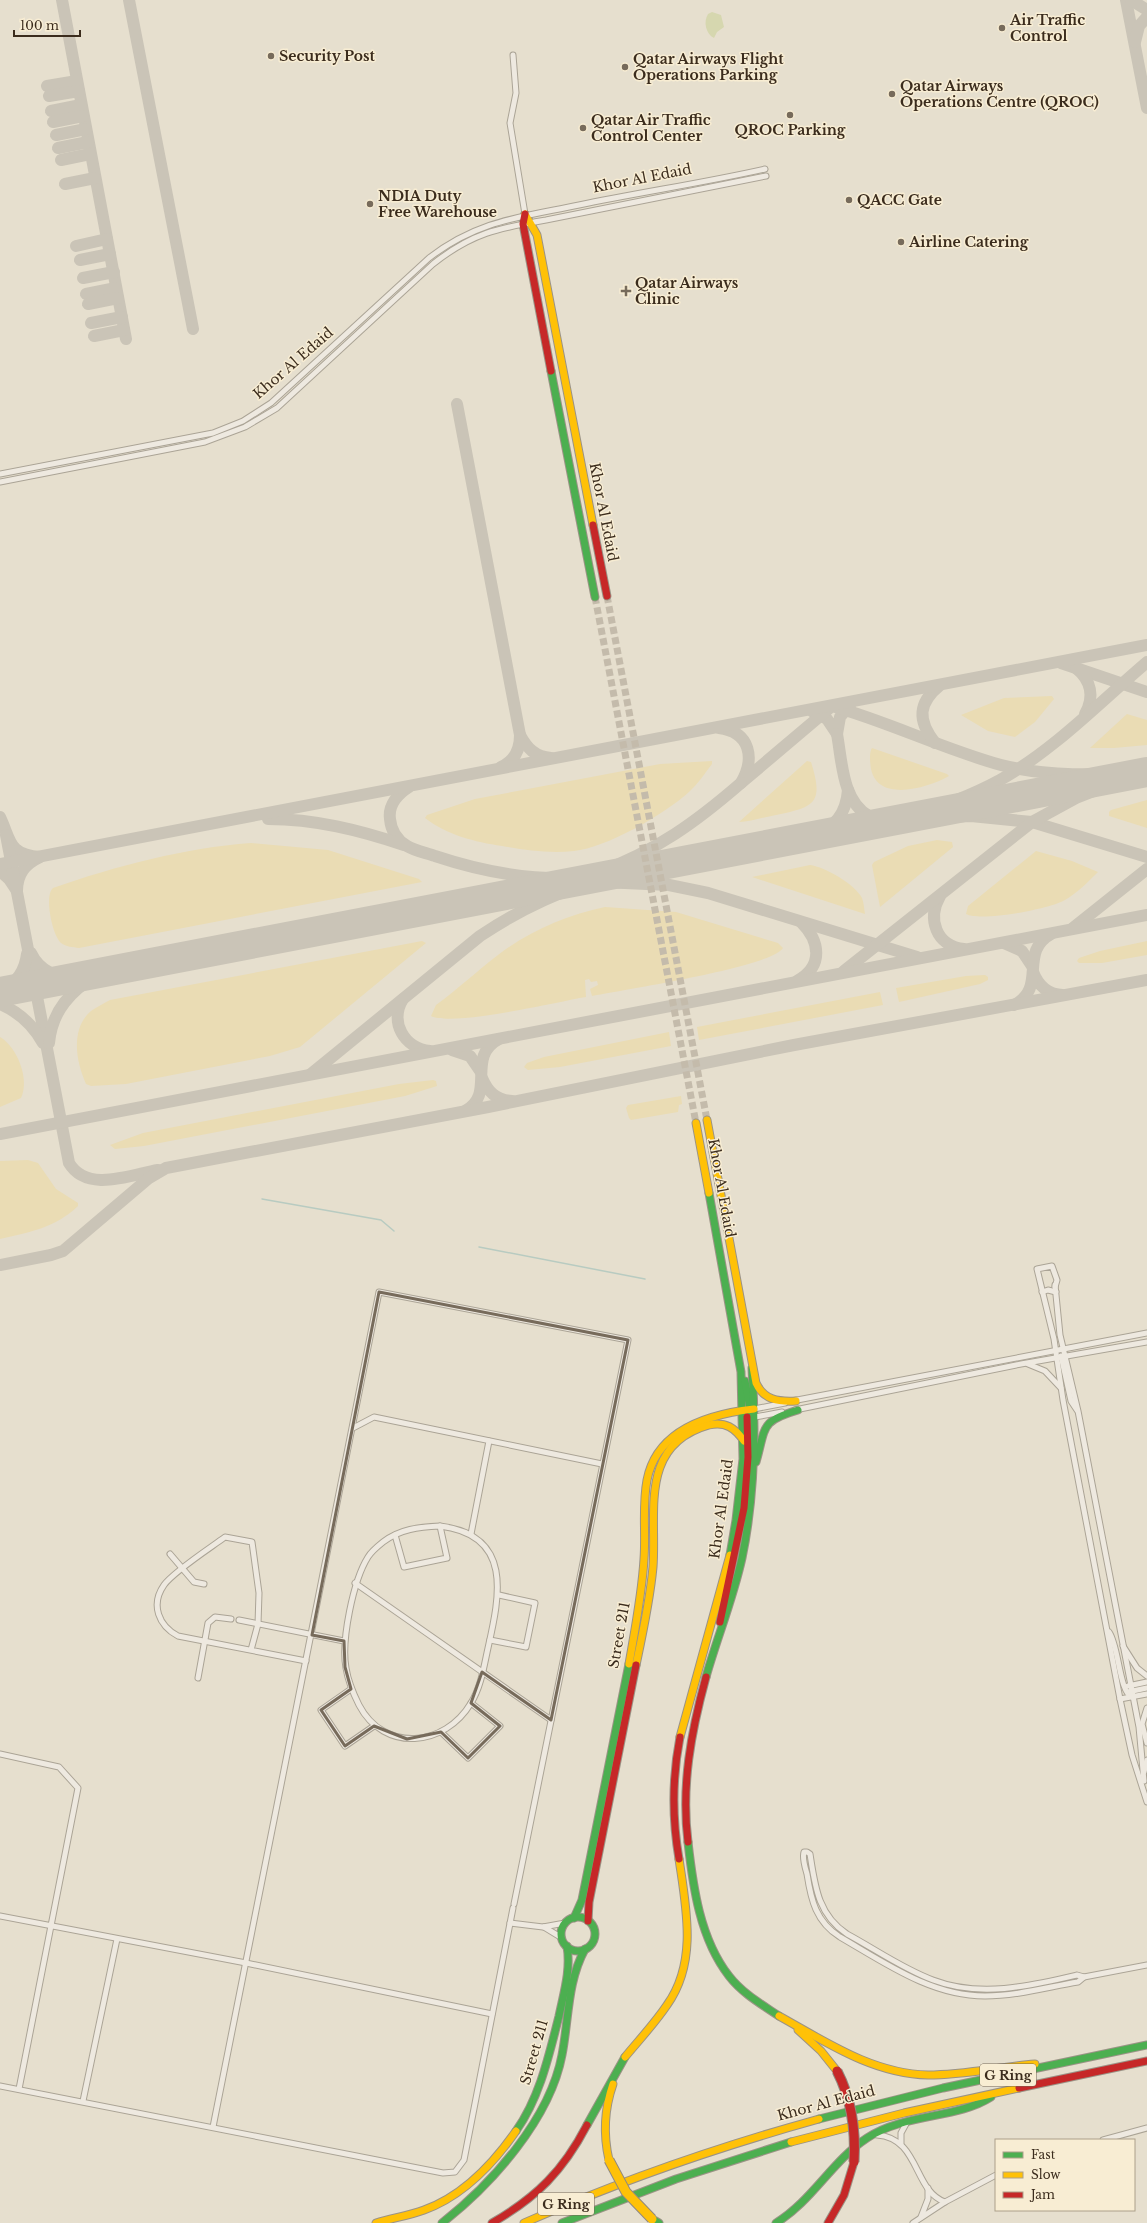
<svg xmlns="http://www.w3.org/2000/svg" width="1147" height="2223" viewBox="0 0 1147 2223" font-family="'Libre Baskerville',serif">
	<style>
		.green { fill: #d6d7af }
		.sand { fill: #eadcb4 }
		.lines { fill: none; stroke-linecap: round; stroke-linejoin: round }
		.stream { stroke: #b8cbc1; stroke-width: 1.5 }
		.taxiway { stroke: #cac4b7; stroke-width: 12 }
		.runway { stroke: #cac4b7; stroke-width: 30 }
		.secondary-tunnel { stroke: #c4bbab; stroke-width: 7; stroke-dasharray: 7 3.5; stroke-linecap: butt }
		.street-casing { stroke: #aba496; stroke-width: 7 }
		.fast-casing { stroke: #9b9386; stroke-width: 9 }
		.slow-casing { stroke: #9b9386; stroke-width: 9 }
		.jam-casing { stroke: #9b9386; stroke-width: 9 }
		.street { stroke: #eee9e0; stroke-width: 5 }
		.fast { stroke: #4caf50; stroke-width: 7 }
		.slow { stroke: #ffc107; stroke-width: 7 }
		.jam { stroke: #c62828; stroke-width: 7 }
		.slow-bridge-casing { stroke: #91897e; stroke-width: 11; stroke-linecap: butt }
		.jam-bridge-casing { stroke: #91897e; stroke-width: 11; stroke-linecap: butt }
		.slow-bridge { stroke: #ffc107; stroke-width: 9 }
		.jam-bridge { stroke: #c62828; stroke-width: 9 }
		.marked { fill: none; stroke: #776b5b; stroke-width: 3; stroke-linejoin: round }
		.poi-dot { fill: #776b5b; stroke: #f8edd3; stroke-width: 1.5 }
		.labels { text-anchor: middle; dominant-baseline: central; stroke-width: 3; stroke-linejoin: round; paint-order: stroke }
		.shield { fill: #f8edd3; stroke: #746654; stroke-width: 1 }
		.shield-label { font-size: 13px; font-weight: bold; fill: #3b2c1d }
		.poi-label { font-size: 14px; font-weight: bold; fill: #3b2c1d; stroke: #f8edd3; text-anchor: start }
		.street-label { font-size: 14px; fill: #3b2c1d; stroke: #f8edd3 }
	</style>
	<rect width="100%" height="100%" fill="#e6dfce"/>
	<path class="green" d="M 712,12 L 721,15 L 724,27 L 717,32 L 714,38 C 706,34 703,22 708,14 Z"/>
	<g class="sand">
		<path d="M 1052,696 L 1054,699 L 1035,722 L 1015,737 L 988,731 L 961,715 L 1004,698 Z"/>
		<path d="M 1127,714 L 1147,720 L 1147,745 L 1114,748 L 1090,748 Z"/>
		<path d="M 872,748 L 947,774 L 949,776 C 928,788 878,803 871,769 C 870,763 869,752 872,748 Z"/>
		<path d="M 712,761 L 712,764 C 705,773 698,784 689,792 C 665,814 606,848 574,851 C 550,854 525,850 502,846 C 475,842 447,835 425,818 L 427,815 L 475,799 L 660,764 Z"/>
		<path d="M 807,761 L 811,762 C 824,803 815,807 776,815 C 764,817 750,822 739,822 Z"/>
		<path d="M 1147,800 L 1147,828 L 1109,816 L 1109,812 L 1111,810 Z"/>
		<path d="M 937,840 L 952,842 L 953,847 L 880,907 L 872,865 L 874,862 L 908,846 Z"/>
		<path d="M 251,843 L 328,850 L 419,879 L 422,882 L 79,948 C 73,947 66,947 61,943 C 52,935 44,895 53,888 C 116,866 184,848 251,843 Z"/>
		<path d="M 1036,851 L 1072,861 L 1098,872 C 1088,882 1077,893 1065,900 C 1050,909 981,922 966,914 L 968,906 Z"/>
		<path d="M 810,865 C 825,867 855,884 862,898 C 864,903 864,909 865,914 L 752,877 Z"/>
		<path d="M 605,907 L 676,912 L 778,943 L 783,948 C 772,967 621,990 592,996 L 590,989 L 598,985 L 597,981 L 591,982 L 589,979 L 585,980 L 586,997 C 556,1002 453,1027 431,1016 L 436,1005 C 458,989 477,971 498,955 C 529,931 567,915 605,907 Z"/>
		<path d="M 422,941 L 426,943 L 300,1047 L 270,1056 L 126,1084 L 91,1086 L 86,1084 C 76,1062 70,1029 91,1011 C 97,1007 104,1003 110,1000 Z"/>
		<path d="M 1147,941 L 1147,955 L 1102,963 L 1079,963 L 1077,961 L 1079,958 L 1100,951 Z"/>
		<path d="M 985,975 L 988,977 L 988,980 L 980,984 L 899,1002 L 896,988 L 966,976 Z"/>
		<path d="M 880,992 L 883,1005 L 699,1040 L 697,1027 Z"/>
		<path d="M 669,1032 L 671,1046 L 560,1067 L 528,1070 L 524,1067 L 527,1063 L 544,1057 Z"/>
		<path d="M 0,1037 C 17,1047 30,1079 21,1098 L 0,1107 Z"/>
		<path d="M 433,1080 L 436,1081 L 437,1086 L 405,1096 L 144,1146 L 115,1149 L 110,1145 L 143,1133 L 399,1084 Z"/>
		<path d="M 681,1096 L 682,1104 L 679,1105 L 678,1112 L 631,1120 L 629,1118 L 626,1108 L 628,1105 Z"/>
		<path d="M 28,1160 L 38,1163 L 56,1189 L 78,1203 L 78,1206 C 55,1228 30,1232 0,1239 L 0,1161 Z"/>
	</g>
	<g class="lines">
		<g class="stream">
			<path d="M 262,1199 L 381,1220 L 394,1231"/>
			<path d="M 479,1247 L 645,1279"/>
		</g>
		<g class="taxiway">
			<path d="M 62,0 L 126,339"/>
			<path d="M 129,0 L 193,329"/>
			<path d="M 1126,0 L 1147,108"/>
			<path d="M 1131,0 L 1147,10"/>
			<path d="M 1135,42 L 1139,26 L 1147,17"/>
			<path d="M 47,86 L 77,81"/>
			<path d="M 49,96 L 79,91"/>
			<path d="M 51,111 L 81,105"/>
			<path d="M 53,122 L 83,116"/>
			<path d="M 56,135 L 86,129"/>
			<path d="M 58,148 L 88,142"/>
			<path d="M 61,160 L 90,154"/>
			<path d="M 65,184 L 95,178"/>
			<path d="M 76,246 L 107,239"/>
			<path d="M 80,260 L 110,254"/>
			<path d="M 83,278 L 114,272"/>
			<path d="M 86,294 L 116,288"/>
			<path d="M 88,304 L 118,298"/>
			<path d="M 91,323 L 122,317"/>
			<path d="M 94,336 L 124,330"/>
			<path d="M 457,404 L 520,735 C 520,749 515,761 501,767"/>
			<path d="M 1061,663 L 1147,692"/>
			<path d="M 1076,668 C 1091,680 1095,697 1085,714"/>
			<path d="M 813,712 L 827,719 L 837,734 L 840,717 L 850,705"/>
			<path d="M 719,728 C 751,732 755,759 741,783 L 832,706 C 889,722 943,749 1001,765 C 1048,777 1097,775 1146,772"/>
			<path d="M 837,734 C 842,761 842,801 869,816 C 876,819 885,820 893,821"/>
			<path d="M 520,735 C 527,748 535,757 551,758"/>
			<path d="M 935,743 C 917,720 918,703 940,685"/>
			<path d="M 409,787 C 398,794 388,805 390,819 C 391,830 397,840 407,846 C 415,851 427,853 435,856 C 486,873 538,882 591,877"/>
			<path d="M 0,817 C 11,840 8,855 40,857 C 25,864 17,874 17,891 L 9,879 L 0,871"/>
			<path d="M 921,818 L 971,816 L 1032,822 L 1147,857"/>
			<path d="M 268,819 C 315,819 359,830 404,845"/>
			<path d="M 904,819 C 936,808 969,797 1000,780 C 1054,750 1100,702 1147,662"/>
			<path d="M 6,835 L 69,1163 C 87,1193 130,1175 158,1170"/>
			<path d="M 813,837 C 835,826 846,815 848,790"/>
			<path d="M 0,864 L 1147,645"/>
			<path d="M 599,872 C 656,851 696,822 741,783"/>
			<path d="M 602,882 L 669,885 L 708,893 L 917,957"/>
			<path d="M 940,896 C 927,919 936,946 964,949"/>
			<path d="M 1073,928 L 1147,869"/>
			<path d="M 1004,943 L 1022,951 L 1032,966"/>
			<path d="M 31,953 C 40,972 57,978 77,978"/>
			<path d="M 844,971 L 1032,822 L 1076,798 L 1127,778"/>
			<path d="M 1033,972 C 1038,985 1048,995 1063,995"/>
			<path d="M 797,981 C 824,966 820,941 801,922"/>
			<path d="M 0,991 C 16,984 25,971 27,954"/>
			<path d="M 403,999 C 389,1022 404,1048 430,1051"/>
			<path d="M 0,1004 C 19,1012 33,1025 43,1043"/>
			<path d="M 1014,1005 C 1048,988 1018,952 1051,934"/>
			<path d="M 49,1043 C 52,1010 71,991 98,974"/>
			<path d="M 452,1050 L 470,1056 L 481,1072"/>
			<path d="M 311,1074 L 480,936 C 525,906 561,891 612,875"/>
			<path d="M 482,1078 C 488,1092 496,1100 512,1101"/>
			<path d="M 465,1111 C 497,1094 465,1057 499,1039"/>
			<path d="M 0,1134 L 1147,915"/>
			<path d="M 0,1265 L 51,1255 L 63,1251 L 149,1178 L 166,1168 L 488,1107 L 794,1045 L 1147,980"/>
		</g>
		<path class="runway" d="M 0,992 L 1147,772"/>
		<g class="secondary-tunnel">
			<path d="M 607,596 L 707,1120"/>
			<path d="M 595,597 L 696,1123"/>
		</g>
		<defs>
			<g id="street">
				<path d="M 513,55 L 516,93 L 510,123 L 525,214"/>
				<path d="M 0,474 L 213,433 L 243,421 L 271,403 L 429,258 C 478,220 522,217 579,205 C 641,192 703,183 765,169"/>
				<path d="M 0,482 L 205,442 L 245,427 L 277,408 L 433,264 C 472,233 498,228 546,220 L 766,176"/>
				<path d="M 1055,1285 L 1060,1335 L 1078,1411 L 1139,1727 L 1144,1781"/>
				<path d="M 1055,1287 L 1057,1280 L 1052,1266 L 1037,1269 L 1054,1339 L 1063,1400 L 1120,1699 L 1132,1755 L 1147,1802"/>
				<path d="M 1042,1292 L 1048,1290 L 1056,1292"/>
				<path d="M 1061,1356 L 1071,1401 L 1077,1410"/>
				<path d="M 1028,1364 L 1045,1371 L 1061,1388"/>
				<path d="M 792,1401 L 1147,1333"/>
				<path d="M 754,1409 L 785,1403"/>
				<path d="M 795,1410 L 1021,1364 L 1147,1342"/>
				<path d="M 755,1417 L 782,1412"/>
				<path d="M 353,1428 L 374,1417 L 602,1464"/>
				<path d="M 440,1526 C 513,1535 500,1595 488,1648 C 484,1666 481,1687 471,1703 C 445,1747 384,1753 359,1705 C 353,1693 348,1681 346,1668 C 341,1641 353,1581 368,1557 C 371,1552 378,1546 383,1542 C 400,1529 419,1527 440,1526 Z"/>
				<path d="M 471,1534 L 489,1441"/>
				<path d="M 395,1535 L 404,1567 L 447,1558 L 440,1526"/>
				<path d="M 170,1554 L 194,1582 L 204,1584"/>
				<path d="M 355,1583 L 551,1720"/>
				<path d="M 239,1620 L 344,1641"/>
				<path d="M 1109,1632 C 1119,1646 1119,1692 1132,1697"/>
				<path d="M 490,1640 L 526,1647 L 535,1603 L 499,1595"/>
				<path d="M 1123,1646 L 1137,1668 L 1147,1676"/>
				<path d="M 251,1650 L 258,1624 L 259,1593 L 252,1542 L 225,1537 C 210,1548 173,1572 164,1585 C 150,1605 159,1626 178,1636 L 306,1661"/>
				<path d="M 198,1678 L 208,1623 L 215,1617 L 231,1619"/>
				<path d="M 1128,1686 L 1147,1682"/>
				<path d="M 351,1689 L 321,1710 L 345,1746 L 374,1726"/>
				<path d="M 1128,1692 L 1147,1688"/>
				<path d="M 1120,1699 L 1147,1694"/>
				<path d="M 1147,1708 L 1142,1724 L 1147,1743"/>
				<path d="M 441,1732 L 468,1758 L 500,1726 L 471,1703"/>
				<path d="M 0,1754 L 59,1767 L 78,1788 L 19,2089"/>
				<path d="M 1144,1772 L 1147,1760"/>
				<path d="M 804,1852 L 807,1852 L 810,1854 C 815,1886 818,1915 847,1934 C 875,1949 903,1969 933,1980 C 980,1998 1030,1986 1077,1975 L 1084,1977 L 1078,1982 C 1048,1987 1016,1996 985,1996 C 931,1996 885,1963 840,1937 C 816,1922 811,1900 807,1874 C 805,1867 802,1858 804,1852 Z"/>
				<path d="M 0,1916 L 246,1963 L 492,2014"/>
				<path d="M 510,1923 L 543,1927 L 565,1923"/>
				<path d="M 544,1927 L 562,1938"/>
				<path d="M 1084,1977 L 1147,1965"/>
				<path d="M 0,2086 L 443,2173 L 455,2172 L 464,2160 L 513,1908"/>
				<path d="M 83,2101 L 117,1939"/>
				<path d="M 213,2127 L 379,1292 L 628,1340 L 514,1904"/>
				<path d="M 877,2135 C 920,2138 913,2191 945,2202"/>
				<path d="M 1103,2140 L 1147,2128"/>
				<path d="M 901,2144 L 901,2133 L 907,2122"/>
				<path d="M 921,2217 L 928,2199 L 928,2188"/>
				<path d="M 913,2223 L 945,2202 L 996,2175"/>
			</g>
			<g id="fast">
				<path d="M 551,371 L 595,597"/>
				<path d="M 709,1193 L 741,1372 L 743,1459 L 736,1520 L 730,1555"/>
				<path d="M 745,1381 L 751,1414"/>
				<path d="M 756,1462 C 766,1427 760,1421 798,1410"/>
				<path d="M 706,1677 C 717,1638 733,1599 742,1558 C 755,1496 756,1432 752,1368"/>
				<path d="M 688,1842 C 693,1887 700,1939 729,1976 C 742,1993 761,2004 779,2016"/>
				<circle cx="578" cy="1934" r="17"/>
				<path d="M 574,1918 L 582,1900 L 629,1664"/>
				<path d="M 819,2119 L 943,2088 L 1147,2045"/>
				<path d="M 587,2125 L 625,2057"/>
				<path d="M 516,2131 C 540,2097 549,2055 559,2016 C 564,1992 571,1970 567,1946"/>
				<path d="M 652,2219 L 659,2223"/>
				<path d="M 442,2223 C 492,2184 550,2119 562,2055 C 569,2019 567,1982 585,1949"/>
				<path d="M 562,2223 L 676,2179 L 791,2142"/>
				<path d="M 776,2223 C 812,2201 832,2161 867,2138 C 905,2113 957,2119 991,2097"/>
			</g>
			<g id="slow">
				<path d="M 525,214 L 537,235 L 593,525"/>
				<path d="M 707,1120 L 756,1383 C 764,1400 778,1402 796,1401"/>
				<path d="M 696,1123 L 709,1193"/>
				<path d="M 629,1664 C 635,1629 642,1594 644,1559 C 646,1533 642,1506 647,1480 C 657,1429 709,1414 754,1409"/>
				<path d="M 636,1665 C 643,1632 650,1600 653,1567 C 657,1513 638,1445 709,1425 C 725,1421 735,1428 744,1441"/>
				<path d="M 680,1737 L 730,1555"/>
				<path d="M 779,2016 C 826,2042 873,2074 928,2075 C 964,2075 999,2067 1035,2064"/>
				<path d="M 798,2030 L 821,2051 L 837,2071"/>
				<path d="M 625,2057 C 639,2040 655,2023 667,2005 C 698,1962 686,1907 679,1859"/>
				<path d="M 791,2142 L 904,2113 L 1019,2088"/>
				<path d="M 609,2160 C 603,2134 604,2110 613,2084"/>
				<path d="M 376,2223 C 392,2218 408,2216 424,2210 C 463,2196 493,2164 516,2131"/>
				<path d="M 524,2223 C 620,2181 718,2147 819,2119"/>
			</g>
			<g id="jam">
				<path d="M 525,214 L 523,224 L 551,371"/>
				<path d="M 593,525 L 607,596"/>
				<path d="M 720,1622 L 744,1508 L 748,1457 L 747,1417"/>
				<path d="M 688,1842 C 681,1786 691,1732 706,1677"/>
				<path d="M 679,1859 C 672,1818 672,1778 680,1737"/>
				<path d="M 588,1921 L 589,1902 L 636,1665"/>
				<path d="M 1019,2088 L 1147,2061"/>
				<path d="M 492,2223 C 537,2197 563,2171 587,2125"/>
				<path d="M 828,2223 L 844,2195 L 854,2162"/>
			</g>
		</defs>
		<use href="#street" class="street-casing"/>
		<use href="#fast" class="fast-casing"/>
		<use href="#slow" class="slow-casing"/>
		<use href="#jam" class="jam-casing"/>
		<use href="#street" class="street"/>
		<use href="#fast" class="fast"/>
		<use href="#slow" class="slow"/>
		<use href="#jam" class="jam"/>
		<defs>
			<path id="slow-bridge" d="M 609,2160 L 626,2192 L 652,2219"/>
			<path id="jam-bridge" d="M 837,2071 C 852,2100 856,2129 854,2162"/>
		</defs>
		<use href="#slow-bridge" class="slow-bridge-casing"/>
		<use href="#jam-bridge" class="jam-bridge-casing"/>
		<use href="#slow-bridge" class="slow-bridge"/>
		<use href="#jam-bridge" class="jam-bridge"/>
	</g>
	<path class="marked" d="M 379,1292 L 628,1340 L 551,1720 L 482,1672 L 471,1703 L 500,1726 L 468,1758 L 441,1732 L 407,1739 L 374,1726 L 345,1746 L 321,1710 L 351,1689 L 345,1667 L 344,1641 L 312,1635 Z"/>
	<g class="poi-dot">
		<circle cx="1002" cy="28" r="4"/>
		<circle cx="271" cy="56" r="4"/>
		<circle cx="625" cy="67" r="4"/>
		<circle cx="892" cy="94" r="4"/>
		<circle cx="790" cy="115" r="4"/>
		<circle cx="583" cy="128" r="4"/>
		<circle cx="849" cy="200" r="4"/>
		<circle cx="370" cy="204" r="4"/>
		<circle cx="901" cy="242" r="4"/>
		<path d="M624 285h4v4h4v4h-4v4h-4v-4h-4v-4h4z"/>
	</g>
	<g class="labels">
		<g class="shield">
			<rect x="980" y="2064" width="56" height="22" rx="3"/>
			<rect x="538" y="2193" width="56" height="22" rx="3"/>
		</g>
		<g class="shield-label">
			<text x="1008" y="2075">G Ring</text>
			<text x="566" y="2204">G Ring</text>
		</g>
		<g class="poi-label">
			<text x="1010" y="20">Air Traffic<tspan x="1010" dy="16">Control</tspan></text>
			<text x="279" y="56">Security Post</text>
			<text x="633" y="59">Qatar Airways Flight<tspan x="633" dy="16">Operations Parking</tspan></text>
			<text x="900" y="86">Qatar Airways<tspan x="900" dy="16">Operations Centre (QROC)</tspan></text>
			<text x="591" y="120">Qatar Air Traffic<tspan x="591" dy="16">Control Center</tspan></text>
			<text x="790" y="130" text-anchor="middle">QROC Parking</text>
			<text x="378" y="196">NDIA Duty<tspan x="378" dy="16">Free Warehouse</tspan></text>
			<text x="857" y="200">QACC Gate</text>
			<text x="909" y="242">Airline Catering</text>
			<text x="635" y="283">Qatar Airways<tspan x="635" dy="16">Clinic</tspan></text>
		</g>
		<g class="street-label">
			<text transform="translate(642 178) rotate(-11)">Khor Al Edaid</text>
			<text transform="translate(293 363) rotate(-41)">Khor Al Edaid</text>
			<text transform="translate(604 512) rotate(79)">Khor Al Edaid</text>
			<text transform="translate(722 1188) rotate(80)">Khor Al Edaid</text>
			<text transform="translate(721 1509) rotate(-82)">Khor Al Edaid</text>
			<text transform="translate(619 1635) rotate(-80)">Street 211</text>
			<text transform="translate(534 2052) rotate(-74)">Street 211</text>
			<text transform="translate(826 2103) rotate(-15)">Khor Al Edaid</text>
		</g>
	</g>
	<rect x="995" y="2139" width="140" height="72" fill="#f8edd3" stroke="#aca08a"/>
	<rect x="1003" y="2152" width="20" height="6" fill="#4caf50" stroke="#aca08a"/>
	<text x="1031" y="2159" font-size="12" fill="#3b2c1d">Fast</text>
	<rect x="1003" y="2172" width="20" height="6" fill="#ffc107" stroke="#aca08a"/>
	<text x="1031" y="2179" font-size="12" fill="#3b2c1d">Slow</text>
	<rect x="1003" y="2192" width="20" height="6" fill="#c62828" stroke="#aca08a"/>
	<text x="1031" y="2199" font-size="12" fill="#3b2c1d">Jam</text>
	<path d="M14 30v6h66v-6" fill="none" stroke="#3b2c1d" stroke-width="2"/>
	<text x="20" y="30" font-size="12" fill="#3b2c1d" stroke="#f8edd3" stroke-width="3" paint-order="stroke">100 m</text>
</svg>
